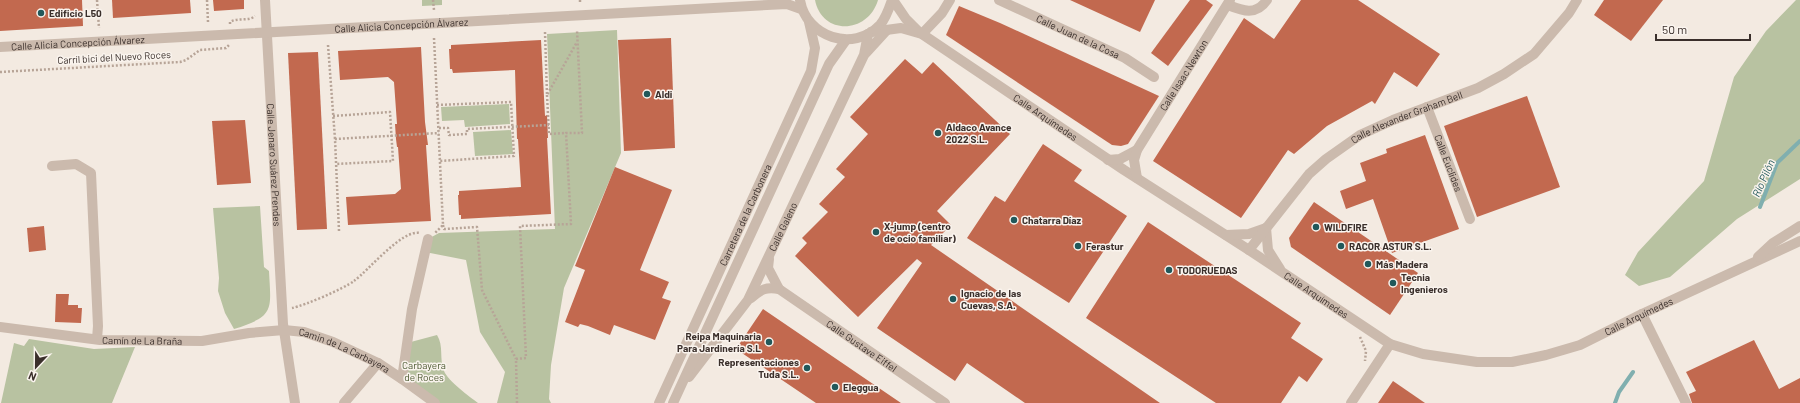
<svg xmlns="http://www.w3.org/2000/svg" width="1800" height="403" viewBox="0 0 1800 403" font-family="Barlow,sans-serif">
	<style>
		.green { fill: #b8c2a1 }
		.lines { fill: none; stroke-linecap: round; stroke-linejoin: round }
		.stream { stroke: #80afaf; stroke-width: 4 }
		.building { fill: #c2694f }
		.path { stroke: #b7a497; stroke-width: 2.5; stroke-dasharray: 2 2; stroke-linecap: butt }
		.minor { stroke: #cbbaad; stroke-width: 10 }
		.poi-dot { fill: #21585a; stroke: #faf4ee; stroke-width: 1.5 }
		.labels { text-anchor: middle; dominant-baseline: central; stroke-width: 3; stroke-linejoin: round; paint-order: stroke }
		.poi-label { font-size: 10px; font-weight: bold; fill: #3a2f2b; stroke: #faf4ee; text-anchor: start }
		.street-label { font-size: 10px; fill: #3a2f2b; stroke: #faf4ee }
		.park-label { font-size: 10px; fill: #4a572f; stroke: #faf4ee }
		.water-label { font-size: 11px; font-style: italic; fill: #21585a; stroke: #faf4ee }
	</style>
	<rect width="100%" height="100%" fill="#f3eae1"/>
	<g class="green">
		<path d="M 422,0 L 442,0 L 442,5 L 422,6 Z"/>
		<path d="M 815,0 L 878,0 C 868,34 822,36 815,0 Z"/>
		<path d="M 1796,0 L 1800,0 L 1800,179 L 1737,219 L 1670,277 L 1639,286 L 1625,275 L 1638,252 L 1704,181 L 1734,77 L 1766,31 Z"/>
		<path d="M 617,30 L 621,153 L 564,288 L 551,365 L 549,399 L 551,403 L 497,403 L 505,372 L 480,332 L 466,260 L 425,252 L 428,239 L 439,233 L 555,229 L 547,34 Z"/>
		<path d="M 509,104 L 510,124 L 465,127 L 464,120 L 442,121 L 441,107 Z"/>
		<path d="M 511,130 L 513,154 L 475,156 L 473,132 Z"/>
		<path d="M 260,206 L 264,267 L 269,271 C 271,311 275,316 234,329 L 225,313 L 218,291 L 219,278 L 213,208 Z"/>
		<path d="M 437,335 C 444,346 439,359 444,371 C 448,381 470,397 478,403 L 435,403 L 402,379 L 407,343 Z"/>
		<path d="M 29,339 L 94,349 L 135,347 L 112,403 L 1,403 L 14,343 L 24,346 Z"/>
	</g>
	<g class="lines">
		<g class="stream">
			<path d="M 1760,207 L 1777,163 L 1800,141"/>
			<path d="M 1615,403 L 1619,392 L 1633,372"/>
		</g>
	</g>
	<g class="building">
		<path d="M 0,0 L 82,0 L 83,26 L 0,31 Z"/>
		<path d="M 112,0 L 190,0 L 191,13 L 113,18 Z"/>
		<path d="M 213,0 L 244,0 L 244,9 L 214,11 Z"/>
		<path d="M 1070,0 L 1155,0 L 1140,32 Z"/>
		<path d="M 1190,0 L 1206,0 L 1213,5 L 1168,66 L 1151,53 Z"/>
		<path d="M 1301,0 L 1358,0 L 1440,54 L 1417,87 L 1394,72 L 1375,104 L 1372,101 L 1327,126 L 1294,154 L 1288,150 L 1241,218 L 1153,161 L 1244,18 L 1274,39 Z"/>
		<path d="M 1604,0 L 1663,0 L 1631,41 L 1594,15 Z"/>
		<path d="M 959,6 L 1000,23 L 1159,96 L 1128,144 L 1121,146 L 1112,145 L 946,35 Z"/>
		<path d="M 671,38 L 675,148 L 624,151 L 618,40 Z"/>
		<path d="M 541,40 L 545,116 L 547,115 L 548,138 L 547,138 L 551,214 L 461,219 L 461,215 L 459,215 L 458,195 L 459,195 L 459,191 L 521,187 L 518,139 L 517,139 L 515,70 L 453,73 L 452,69 L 450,69 L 449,49 L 451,49 L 451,45 Z"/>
		<path d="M 421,47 L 425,122 L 428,145 L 426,145 L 431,221 L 348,225 L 346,197 L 395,194 L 401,189 L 398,147 L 397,147 L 396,139 L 395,124 L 397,124 L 394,82 L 388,77 L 340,80 L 338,51 Z"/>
		<path d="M 318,52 L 327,229 L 297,230 L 288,53 Z"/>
		<path d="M 905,59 L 922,74 L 933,62 L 1010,134 L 937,211 L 951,225 L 931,245 L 1160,403 L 1025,403 L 967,363 L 955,381 L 877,328 L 922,263 L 917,259 L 858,317 L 795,256 L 807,243 L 802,238 L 828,212 L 819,204 L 845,177 L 836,169 L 868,134 L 850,117 Z"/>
		<path d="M 1527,96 L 1560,187 L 1477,217 L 1444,126 Z"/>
		<path d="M 245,120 L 251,183 L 217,185 L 212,121 Z"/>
		<path d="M 1425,135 L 1459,229 L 1392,253 L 1373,199 L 1346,209 L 1340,191 L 1366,181 L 1360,163 L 1387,153 L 1386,149 Z"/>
		<path d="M 1043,144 L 1082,170 L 1074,181 L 1127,216 L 1069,303 L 967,238 L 995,196 L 1005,202 Z"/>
		<path d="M 615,167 L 672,190 L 640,270 L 669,282 L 662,298 L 671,301 L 655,340 L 614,325 L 610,335 L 588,326 L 580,324 L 578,327 L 565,322 L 585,270 L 575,266 Z"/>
		<path d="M 1314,202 L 1418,273 L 1390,315 L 1291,247 L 1289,238 Z"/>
		<path d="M 1148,222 L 1301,323 L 1291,338 L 1323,359 L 1307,382 L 1299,376 L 1281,403 L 1216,403 L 1086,318 Z"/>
		<path d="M 44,226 L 46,250 L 29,252 L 27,228 Z"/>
		<path d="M 56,294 L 69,294 L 68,305 L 78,305 L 78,308 L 82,308 L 81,323 L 55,322 Z"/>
		<path d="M 763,309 L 876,386 L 901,403 L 816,403 L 736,349 Z"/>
		<path d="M 1754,340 L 1779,389 L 1800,378 L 1800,403 L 1692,403 L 1689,394 L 1696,391 L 1686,372 Z"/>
		<path d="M 1393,381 L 1425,403 L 1378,403 Z"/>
	</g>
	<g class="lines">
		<g class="path">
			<path d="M 97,0 L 99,28"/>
			<path d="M 207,0 L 208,22"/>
			<path d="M 433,0 L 434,10"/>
			<path d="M 580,0 L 580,2"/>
			<path d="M 230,24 L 230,22 C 238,17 248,22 255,16"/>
			<path d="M 545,32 L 547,95 L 577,42"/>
			<path d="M 434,38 L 443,225 L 435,233"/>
			<path d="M 328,45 L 335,139"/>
			<path d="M 0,72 L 180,62 L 186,60 L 200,50 L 226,48 L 229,45"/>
			<path d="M 547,95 L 549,134 L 566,133"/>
			<path d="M 437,105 L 511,102 L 514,156 L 440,161"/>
			<path d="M 333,116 L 390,112 L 393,161 L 336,164"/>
			<path d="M 439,128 L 448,128 L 449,135 L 467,134 L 467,129 L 549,125"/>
			<path d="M 443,225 L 444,229 L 477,227 L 482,290 L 516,359"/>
			<path d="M 339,231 L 335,139 L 439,133"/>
			<path d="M 292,308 C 306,305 343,289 354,281 C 369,270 402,229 420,233"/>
			<path d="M 1360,337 L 1366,351 L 1365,361"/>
			<path d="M 517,403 L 516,359 L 526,358 L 520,226 L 571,224 L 566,133 L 582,133 L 577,30"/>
		</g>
		<g class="minor">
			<path id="s1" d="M 265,0 L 283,324 L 295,403"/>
			<path d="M 800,0 C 806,37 853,53 880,25 C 886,18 889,9 892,0"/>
			<path d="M 893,0 L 906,19 L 920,33"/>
			<path id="s2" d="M 999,0 L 1125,58 L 1154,77"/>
			<path d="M 1228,5 C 1243,11 1256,16 1267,0"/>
			<path id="s3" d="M 871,32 L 901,28 L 922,34 L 1124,170 L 1249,250 L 1390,344 L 1423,354 L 1477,362 L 1512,362 L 1546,355 L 1580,345 L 1642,314 L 1800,241"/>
			<path d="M 922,34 L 942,13 L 950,0"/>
			<path id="s4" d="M 0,47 L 787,4 L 801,9"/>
			<path d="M 866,53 L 887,30"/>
			<path id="s5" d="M 1427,107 L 1470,219"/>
			<path d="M 1108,160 L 1120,159 L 1137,150"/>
			<path d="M 52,166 L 76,164 L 91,173 L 98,326 L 97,339"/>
			<path id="s6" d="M 1137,178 L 1134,160 L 1137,150 L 1230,0"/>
			<path d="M 1266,228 L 1268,250 L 1280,269"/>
			<path d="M 1226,235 L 1249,234 L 1266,228"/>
			<path id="s7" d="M 1249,250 L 1309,174 L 1326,159 L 1360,135 L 1393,120 L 1478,88 L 1504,74 L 1534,54 L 1569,13 L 1577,0"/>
			<path d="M 1758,257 L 1773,243 L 1800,226"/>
			<path id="s8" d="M 769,259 L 768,268 L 779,289 L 945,403"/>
			<path d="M 751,298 C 761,289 766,287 779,289"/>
			<path d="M 1642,314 L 1686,403"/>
			<path id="s9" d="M 0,327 L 100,340 L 202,341 L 249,333 L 284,330 L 304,332 L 333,342 L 378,363 L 402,379 L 435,403"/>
			<path id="s10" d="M 689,377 L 748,300 L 864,55 L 868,34"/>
			<path d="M 402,379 L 412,309 L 428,239"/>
			<path d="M 344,403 L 378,363"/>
			<path id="s11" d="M 659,403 L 811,71 L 815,48 L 809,22"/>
			<path d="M 673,403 L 829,64 L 846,40"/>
			<path d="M 1351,403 L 1390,344"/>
		</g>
	</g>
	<g class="poi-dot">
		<circle cx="41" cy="13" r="4"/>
		<circle cx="647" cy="94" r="4"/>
		<circle cx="938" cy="133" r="4"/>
		<circle cx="1014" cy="220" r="4"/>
		<circle cx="1316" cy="227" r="4"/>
		<circle cx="876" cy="232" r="4"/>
		<circle cx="1078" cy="246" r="4"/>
		<circle cx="1341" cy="246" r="4"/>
		<circle cx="1368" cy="264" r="4"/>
		<circle cx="1169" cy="270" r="4"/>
		<circle cx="1393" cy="283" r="4"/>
		<circle cx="953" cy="299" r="4"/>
		<circle cx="769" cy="342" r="4"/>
		<circle cx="807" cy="368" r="4"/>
		<circle cx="835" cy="387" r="4"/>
	</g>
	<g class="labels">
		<g class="poi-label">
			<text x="49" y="13">Edificio L50</text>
			<text x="655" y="94">Aldi</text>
			<text x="946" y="127">Aldaco Avance<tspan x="946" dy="12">2022 S.L.</tspan></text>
			<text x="1022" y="220">Chatarra Díaz</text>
			<text x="884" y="226">X-jump (centro<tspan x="884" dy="12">de ocio familiar)</tspan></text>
			<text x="1324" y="227">WILDFIRE</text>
			<text x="1086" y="246">Ferastur</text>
			<text x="1349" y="246">RACOR ASTUR S.L.</text>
			<text x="1376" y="264">Más Madera</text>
			<text x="1177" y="270">TODORUEDAS</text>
			<text x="1401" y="277">Tecnia<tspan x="1401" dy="12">Ingenieros</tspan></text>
			<text x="961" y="293">Ignacio de las<tspan x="961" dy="12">Cuevas, S.A.</tspan></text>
			<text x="761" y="336" text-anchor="end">Reipa Maquinaria<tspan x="761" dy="12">Para Jardinería S.L</tspan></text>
			<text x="799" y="362" text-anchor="end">Representaciones<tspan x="799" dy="12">Tuda S.L.</tspan></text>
			<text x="843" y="387">Eleggua</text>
		</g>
		<g class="street-label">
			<text stroke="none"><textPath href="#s4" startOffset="402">Calle Alicia Concepción Álvarez</textPath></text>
			<text stroke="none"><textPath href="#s2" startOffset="87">Calle Juan de la Cosa</textPath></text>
			<text stroke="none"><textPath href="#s4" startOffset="78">Calle Alicia Concepción Álvarez</textPath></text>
			<text transform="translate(114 57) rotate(-3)">Carríl bici del Nuevo Roces</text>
			<text stroke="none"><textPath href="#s6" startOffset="117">Calle Isaac Newton</textPath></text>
			<text stroke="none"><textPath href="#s3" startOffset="201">Calle Arquímedes</textPath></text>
			<text stroke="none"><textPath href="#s7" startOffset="211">Calle Alexander Graham Bell</textPath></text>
			<text stroke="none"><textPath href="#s5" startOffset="60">Calle Euclides</textPath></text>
			<text stroke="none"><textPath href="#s1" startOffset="165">Calle Jenaro Suárez Prendes</textPath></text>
			<text stroke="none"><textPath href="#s11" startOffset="207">Carretera de la Carbonera</textPath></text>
			<text stroke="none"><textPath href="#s10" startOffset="178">Calle Galeno</textPath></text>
			<text stroke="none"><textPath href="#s3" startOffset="525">Calle Arquímedes</textPath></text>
			<text stroke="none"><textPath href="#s3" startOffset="873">Calle Arquímedes</textPath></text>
			<text stroke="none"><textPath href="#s9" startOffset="143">Camín de La Braña</textPath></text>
			<text stroke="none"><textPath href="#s8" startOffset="133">Calle Gustave Eiffel</textPath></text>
			<text stroke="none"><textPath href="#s9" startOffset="350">Camin de La Carbayera</textPath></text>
		</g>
		<g class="park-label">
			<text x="424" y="365">Carbayera<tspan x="424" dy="12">de Roces</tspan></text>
		</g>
		<g class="water-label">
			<text transform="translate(1763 178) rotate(-66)">Río Pilón</text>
		</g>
	</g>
	<g transform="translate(36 367) rotate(202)" stroke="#faf4ee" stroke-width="3" paint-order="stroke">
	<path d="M0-3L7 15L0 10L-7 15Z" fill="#3a2f2b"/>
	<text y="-6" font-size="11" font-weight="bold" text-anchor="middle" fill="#3a2f2b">N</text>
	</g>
	<path d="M1656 34v6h94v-6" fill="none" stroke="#3a2f2b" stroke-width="2"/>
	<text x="1662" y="34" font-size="12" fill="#3a2f2b" stroke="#faf4ee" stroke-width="3" paint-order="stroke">50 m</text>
</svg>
